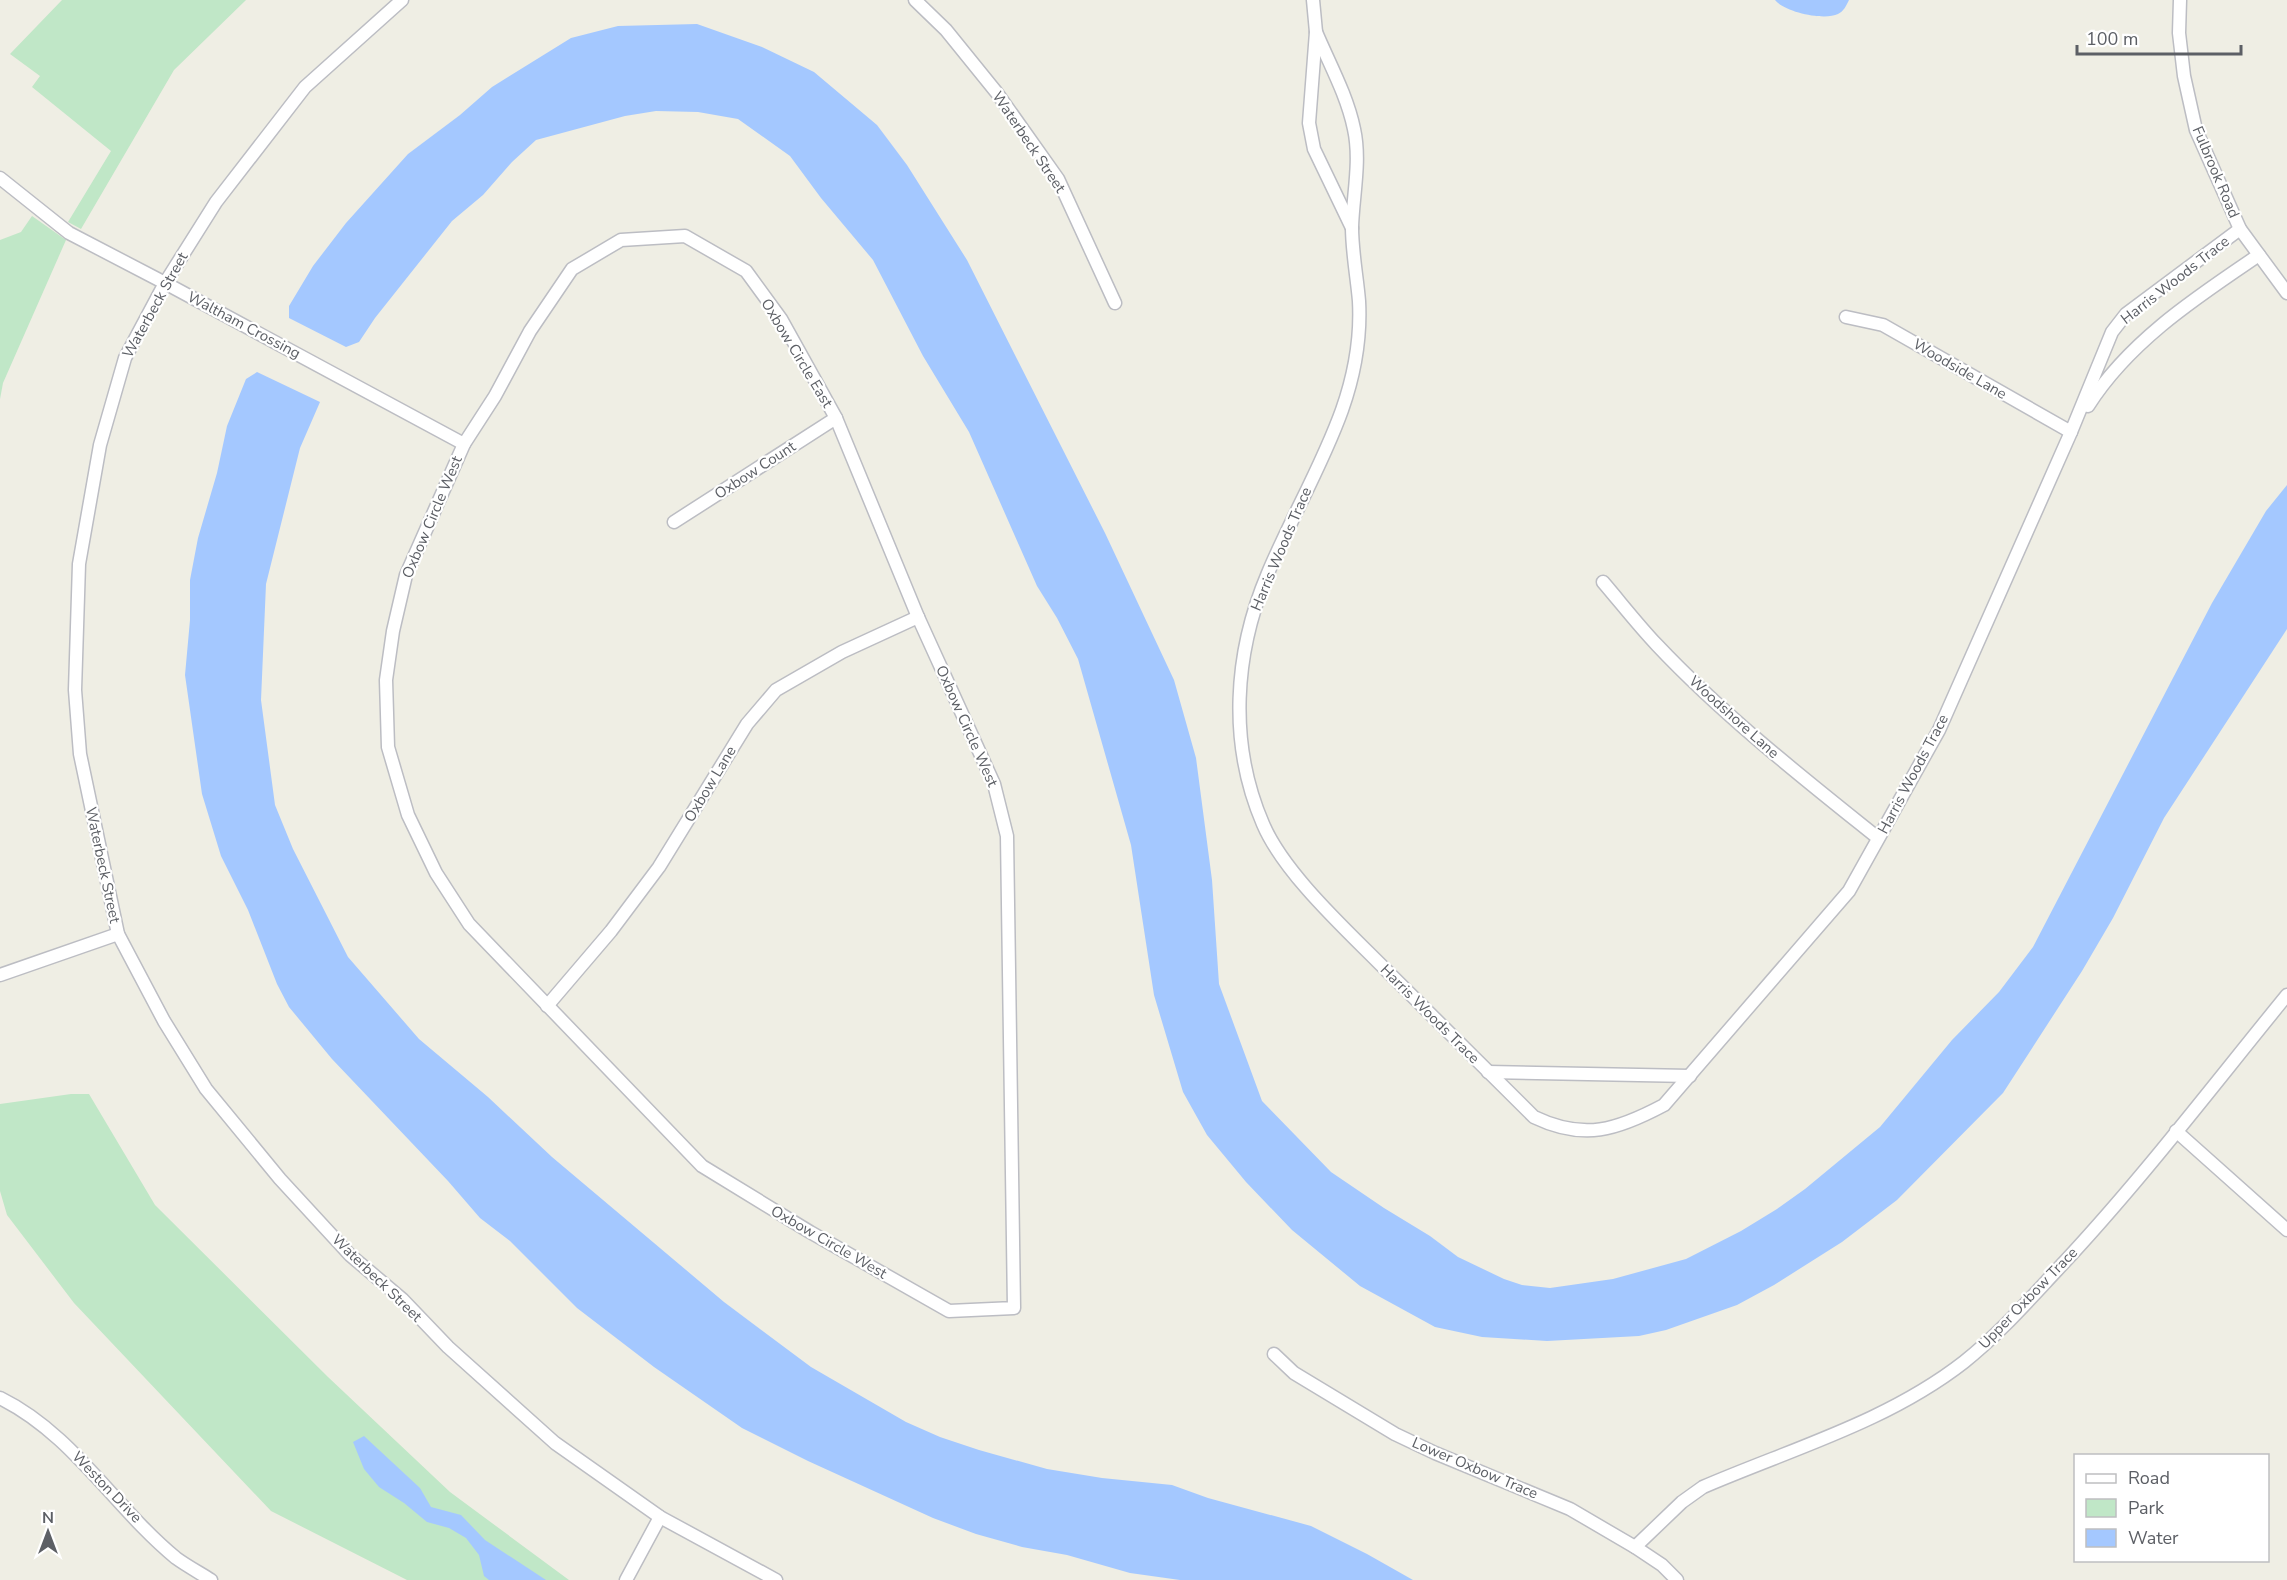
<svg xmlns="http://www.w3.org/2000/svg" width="2287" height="1580" viewBox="0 0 2287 1580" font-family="'Nunito Sans',sans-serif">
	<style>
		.green { fill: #c0e7c7 }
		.water { fill: #a4c8ff }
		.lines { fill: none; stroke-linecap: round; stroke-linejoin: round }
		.minor-casing { stroke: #bcbdc3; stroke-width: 15 }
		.minor { stroke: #fff; stroke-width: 12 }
		.labels { text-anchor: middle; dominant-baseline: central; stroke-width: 4.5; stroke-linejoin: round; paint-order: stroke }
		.street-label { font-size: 15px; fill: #5c5f65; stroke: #fff }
	</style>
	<rect width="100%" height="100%" fill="#efeee4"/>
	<g class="green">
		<path d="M 62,0 L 246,0 L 174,70 L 81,229 L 68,222 L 111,151 L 32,87 L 40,76 L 10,54 Z"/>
		<path d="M 32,216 L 66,240 L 3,383 L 0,399 L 0,240 L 21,232 Z"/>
		<path d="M 71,1094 L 89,1094 L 155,1205 L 328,1377 L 450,1492 L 569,1580 L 407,1580 L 271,1511 L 74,1303 L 7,1215 L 0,1191 L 0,1104 Z"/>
	</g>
	<g class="water">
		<path d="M 1775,0 L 1849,0 C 1846,6 1844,11 1838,14 C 1824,21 1784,12 1775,0 Z"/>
		<path d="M 697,24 L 762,47 L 814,72 L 877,125 L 907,165 L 967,260 L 1105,533 L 1174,680 L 1196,758 L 1212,880 L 1219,984 L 1262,1101 L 1331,1172 L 1384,1208 L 1430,1236 L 1458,1257 L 1504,1279 L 1522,1285 L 1550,1288 L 1613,1279 L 1686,1259 L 1741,1231 L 1777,1209 L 1805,1189 L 1880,1127 L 1952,1040 L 1999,992 L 2033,947 L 2212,603 L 2266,511 L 2287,485 L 2287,629 L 2164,818 L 2113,918 L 2082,971 L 2003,1093 L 1897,1200 L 1842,1242 L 1774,1285 L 1737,1305 L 1666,1330 L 1639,1336 L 1547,1341 L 1482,1337 L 1435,1327 L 1360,1286 L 1292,1230 L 1246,1182 L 1207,1135 L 1183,1092 L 1154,995 L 1131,845 L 1078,659 L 1057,618 L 1037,586 L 969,432 L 923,356 L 873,260 L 821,198 L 790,156 L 738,119 L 698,112 L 656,111 L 625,116 L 536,140 L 512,162 L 483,195 L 452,221 L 375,318 L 359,342 L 346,347 L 289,318 L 289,306 L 313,266 L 346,223 L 408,154 L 460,115 L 492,87 L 571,38 L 618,26 Z"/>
		<path d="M 257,372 L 320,402 L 300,448 L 266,584 L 261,700 L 275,805 L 293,849 L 348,957 L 419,1039 L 488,1097 L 552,1157 L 724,1302 L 811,1367 L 906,1422 L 940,1437 L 979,1450 L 1047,1469 L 1102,1478 L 1172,1485 L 1208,1498 L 1311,1526 L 1367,1554 L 1413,1580 L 1180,1580 L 1130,1573 L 1067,1555 L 1022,1547 L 976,1534 L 933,1518 L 808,1461 L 742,1428 L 654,1367 L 577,1308 L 510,1241 L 480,1218 L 448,1181 L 332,1059 L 289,1007 L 277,984 L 248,910 L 221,856 L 202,794 L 185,675 L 190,620 L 190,580 L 198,538 L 217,473 L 227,426 L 246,379 Z"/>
		<path d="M 364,1436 L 420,1488 L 431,1507 L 461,1515 L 485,1540 L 546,1580 L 489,1580 L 484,1576 L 479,1555 L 466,1538 L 449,1528 L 427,1522 L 404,1503 L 379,1487 L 364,1469 L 353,1442 Z"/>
	</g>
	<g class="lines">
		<defs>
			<g id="minor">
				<path d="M 402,0 L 305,87 L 216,202 L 165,283 L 125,358 L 100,445 L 79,564 L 75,690 L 80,754 L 118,934 L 164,1021 L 206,1089 L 280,1179 L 350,1255 L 402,1299 L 448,1347 L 555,1443 L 660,1517 L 776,1580"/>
				<path d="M 915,0 L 946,30 L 997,93 L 1058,179 L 1115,303"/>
				<path d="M 1313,0 L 1316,32 L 1309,123 L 1314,149 L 1352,228"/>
				<path d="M 2180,0 L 2179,33 L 2184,76 L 2196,130 L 2240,229 L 2287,293"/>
				<path d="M 1316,32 C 1329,63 1347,95 1354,129 C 1361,161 1353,195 1352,227 C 1352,252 1357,277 1359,301 C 1361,337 1354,376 1342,410 C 1322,466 1291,518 1268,573 C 1234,653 1228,743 1263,824 C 1283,871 1340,924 1377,961 C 1429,1013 1482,1065 1534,1117 C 1584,1141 1617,1130 1664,1105 L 1849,891 L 1939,730 L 2071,432 L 2112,332 L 2126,314 L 2240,229"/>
				<path d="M 0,178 L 69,233 L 165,283 L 464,444"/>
				<path d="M 685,236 L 746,271 L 781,319 L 836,418 L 918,617 L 994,784 L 1007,836 L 1014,1308 L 949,1311 L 810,1232 L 702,1166 L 469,924 L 436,873 L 408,815 L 388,747 L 386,680 L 393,631 L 406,575 L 464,444 L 495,396 L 530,331 L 572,269 L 621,240 Z"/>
				<path d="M 1846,317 L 1883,325 L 2071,432"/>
				<path d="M 2088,406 C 2129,341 2197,297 2259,255"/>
				<path d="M 674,522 L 836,418"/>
				<path d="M 1603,582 C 1621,603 1638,625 1657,645 C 1724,716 1802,777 1878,838"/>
				<path d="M 0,975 L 118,934"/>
				<path d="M 547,1006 L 611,931 L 659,867 L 747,724 L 776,690 L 842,652 L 918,617"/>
				<path d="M 1488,1072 L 1690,1076"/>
				<path d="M 2176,1131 L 2287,1230"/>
				<path d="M 1274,1354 L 1294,1373 L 1395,1434 L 1435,1453 L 1570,1509 L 1635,1547 L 1662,1565 L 1677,1580"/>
				<path d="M 0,1398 C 73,1434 114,1507 176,1558 C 187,1566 200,1573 211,1580"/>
				<path d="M 1635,1547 L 1682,1502 L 1703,1487 C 1791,1449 1887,1422 1964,1362 C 1998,1335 2027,1302 2057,1270 C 2139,1183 2211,1088 2287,995"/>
				<path d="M 626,1580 L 660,1517"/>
			</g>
		</defs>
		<use href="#minor" class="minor-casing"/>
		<use href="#minor" class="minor"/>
	</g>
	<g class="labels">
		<g class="street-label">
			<text transform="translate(1029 142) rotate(56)">Waterbeck Street</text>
			<text transform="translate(2216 172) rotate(67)">Fulbrook Road</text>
			<text transform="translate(2175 280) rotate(-38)">Harris Woods Trace</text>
			<text transform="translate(155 305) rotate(-61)">Waterbeck Street</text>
			<text transform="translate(244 325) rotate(28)">Waltham Crossing</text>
			<text transform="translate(797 353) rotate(59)">Oxbow Circle East</text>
			<text transform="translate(1960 369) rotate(30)">Woodside Lane</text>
			<text transform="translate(755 470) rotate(-33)">Oxbow Count</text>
			<text transform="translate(432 517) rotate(-67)">Oxbow Circle West</text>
			<text transform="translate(1281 549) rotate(-67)">Harris Woods Trace</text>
			<text transform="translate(1734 717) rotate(42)">Woodshore Lane</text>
			<text transform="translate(967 726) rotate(66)">Oxbow Circle West</text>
			<text transform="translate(1913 774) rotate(-62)">Harris Woods Trace</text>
			<text transform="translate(710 784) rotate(-59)">Oxbow Lane</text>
			<text transform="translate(103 865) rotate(78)">Waterbeck Street</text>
			<text transform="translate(1430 1014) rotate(45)">Harris Woods Trace</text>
			<text transform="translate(829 1242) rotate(30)">Oxbow Circle West</text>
			<text transform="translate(377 1278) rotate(44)">Waterbeck Street</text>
			<text transform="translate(2028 1298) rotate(-46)">Upper Oxbow Trace</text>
			<text transform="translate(1475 1468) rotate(23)">Lower Oxbow Trace</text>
			<text transform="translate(107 1487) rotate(46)">Weston Drive</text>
		</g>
	</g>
	<rect x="2074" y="1454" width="195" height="108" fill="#ffffff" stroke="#bebfc1" stroke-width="1.5"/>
	<rect x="2086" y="1474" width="30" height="9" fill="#ffffff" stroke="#bebfc1" stroke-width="1.5"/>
	<text x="2128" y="1484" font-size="18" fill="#5c5f65">Road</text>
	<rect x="2086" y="1499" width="30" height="18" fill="#c0e7c7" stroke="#bebfc1" stroke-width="1.5"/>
	<text x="2128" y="1514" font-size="18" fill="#5c5f65">Park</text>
	<rect x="2086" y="1529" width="30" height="18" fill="#a4c8ff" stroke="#bebfc1" stroke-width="1.5"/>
	<text x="2128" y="1544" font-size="18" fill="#5c5f65">Water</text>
	<g transform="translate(48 1532)" stroke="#ffffff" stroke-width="4.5" paint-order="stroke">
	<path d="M0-4.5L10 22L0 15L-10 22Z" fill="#5c5f65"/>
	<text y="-9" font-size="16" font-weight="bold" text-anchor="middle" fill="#5c5f65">N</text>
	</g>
	<path d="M2077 45v9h164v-9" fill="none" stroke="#5c5f65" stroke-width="3"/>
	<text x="2086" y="45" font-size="18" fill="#5c5f65" stroke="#ffffff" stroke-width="4.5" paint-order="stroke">100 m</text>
</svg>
